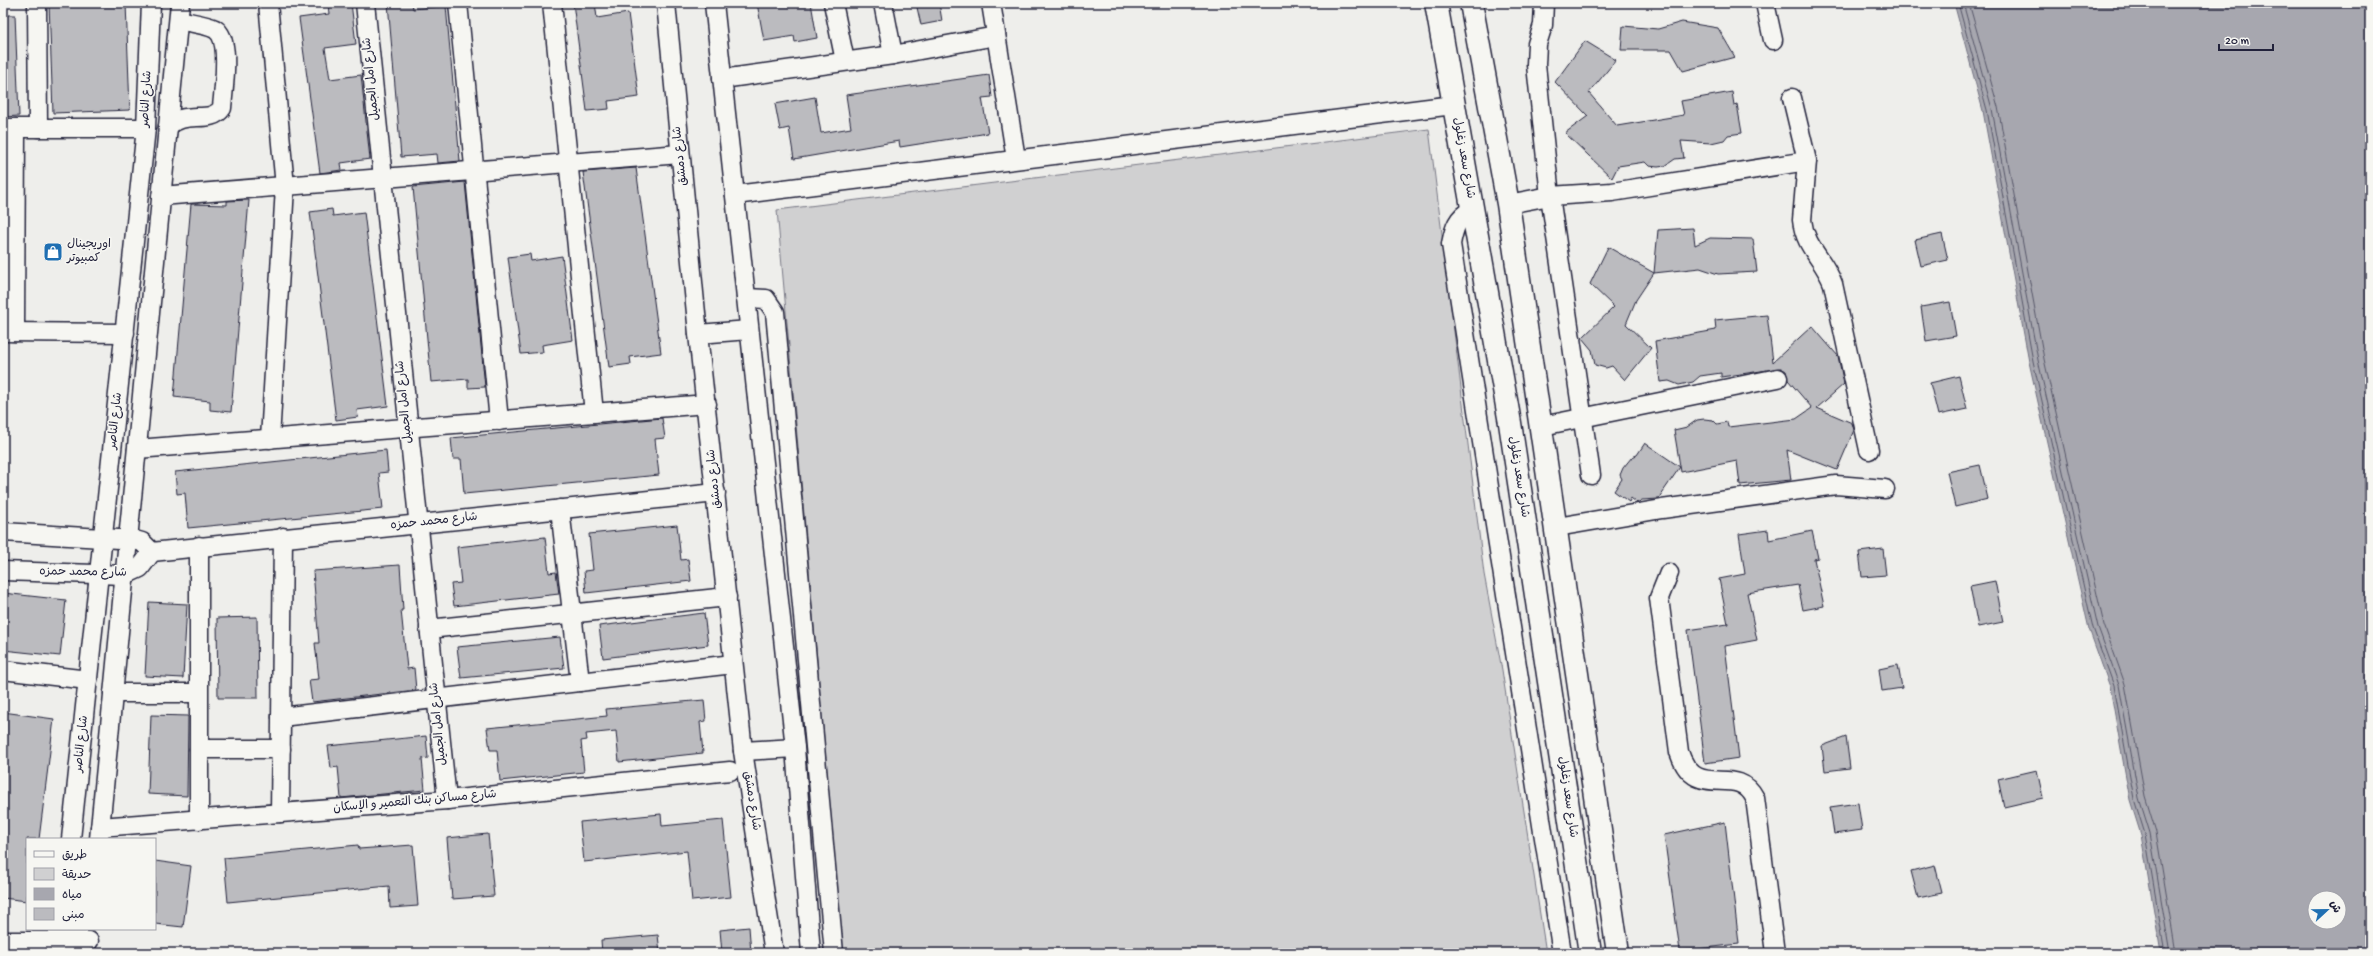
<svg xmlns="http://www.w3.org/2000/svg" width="2373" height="956" viewBox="0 0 2373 956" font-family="'Gochi Hand','Playpen Sans Arabic',sans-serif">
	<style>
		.green { fill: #d0d0d1; stroke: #797986 }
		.water { fill: #a7a7af; stroke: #727281; fill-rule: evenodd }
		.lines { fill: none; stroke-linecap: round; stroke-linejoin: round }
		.shore { stroke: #575769; stroke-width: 1 }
		.building { fill: #bbbbbf; stroke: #22223b }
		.minor-casing { stroke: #22223b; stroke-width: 21 }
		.major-casing { stroke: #22223b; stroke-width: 25 }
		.minor { stroke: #f6f6f2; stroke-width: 18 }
		.major { stroke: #f6f6f2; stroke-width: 22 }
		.labels { text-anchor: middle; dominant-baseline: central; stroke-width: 3; stroke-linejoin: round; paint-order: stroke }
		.street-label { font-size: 12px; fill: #22223b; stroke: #f6f6f2 }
		.poi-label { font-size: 12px; fill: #22223b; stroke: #f6f6f2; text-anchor: start }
	</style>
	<rect width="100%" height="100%" fill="#eeeeeb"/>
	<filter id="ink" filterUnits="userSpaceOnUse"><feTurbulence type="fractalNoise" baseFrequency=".025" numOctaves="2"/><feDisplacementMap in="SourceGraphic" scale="8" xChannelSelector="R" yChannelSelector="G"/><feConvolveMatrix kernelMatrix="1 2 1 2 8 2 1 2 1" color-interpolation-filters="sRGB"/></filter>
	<g filter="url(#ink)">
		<path class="green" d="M 1429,129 L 1484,574 L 1502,670 L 1546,953 L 843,953 L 777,210 Z"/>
		<path class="water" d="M 1954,3 L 2370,3 L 2370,953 L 2161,953 L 2141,835 L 2130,800 L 2110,687 L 2089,629 L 2068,536 L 2029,362 L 1983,111 ZM 2315,898 L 2339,898 L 2339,922 L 2315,922 Z"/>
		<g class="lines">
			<g class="shore">
				<path d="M 1958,3 L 1987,110 L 2033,361 L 2072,535 L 2093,628 L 2114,686 L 2134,799 L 2145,834 L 2165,953"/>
				<path d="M 1963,3 L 1992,109 L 2038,360 L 2077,534 L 2098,627 L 2119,685 L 2139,798 L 2150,833 L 2170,953"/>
				<path d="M 1969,3 L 1998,107 L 2044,359 L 2083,533 L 2104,625 L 2125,684 L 2145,796 L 2156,832 L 2176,953"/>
			</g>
		</g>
		<g class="building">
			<path d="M 49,3 L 126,3 L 130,110 L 53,113 Z"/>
			<path d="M 328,3 L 351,3 L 356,44 L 325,48 L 330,79 L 361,75 L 370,159 L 341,163 L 342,170 L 320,173 L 299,18 L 329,14 Z"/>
			<path d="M 388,3 L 412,3 L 413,9 L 446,6 L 460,161 L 438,163 L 437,154 L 401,157 Z"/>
			<path d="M 573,3 L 595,3 L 597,18 L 628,13 L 639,97 L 608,101 L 609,109 L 587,111 Z"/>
			<path d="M 757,3 L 811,3 L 817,38 L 795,42 L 794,36 L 764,41 Z"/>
			<path d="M 916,3 L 939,3 L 942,21 L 921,25 Z"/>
			<path d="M 3,15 L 15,15 L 19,116 L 3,117 Z"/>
			<path d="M 1682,22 L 1718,28 L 1735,57 L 1683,71 L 1671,50 L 1621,50 L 1623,26 L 1658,29 Z"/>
			<path d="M 1585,41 L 1616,60 L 1589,93 L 1617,126 L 1684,115 L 1681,101 L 1732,92 L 1734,105 L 1737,104 L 1742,133 L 1728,135 L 1724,140 L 1711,143 L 1681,141 L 1684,158 L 1675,159 L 1665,166 L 1658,167 L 1649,166 L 1645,162 L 1618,166 L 1612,178 L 1565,133 L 1588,116 L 1555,82 Z"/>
			<path d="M 989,75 L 992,97 L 982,98 L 988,133 L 900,147 L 899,141 L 794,159 L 789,128 L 780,130 L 775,104 L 815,97 L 821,133 L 851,128 L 846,95 Z"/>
			<path d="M 636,168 L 661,353 L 630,357 L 631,364 L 609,367 L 583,172 Z"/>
			<path d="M 465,182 L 485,387 L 468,388 L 468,379 L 431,382 L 413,187 Z"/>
			<path d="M 249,200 L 231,412 L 210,410 L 210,401 L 174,397 L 191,204 L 227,205 L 227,201 Z"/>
			<path d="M 332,209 L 333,216 L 364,212 L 388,406 L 357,410 L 358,417 L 336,420 L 310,212 Z"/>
			<path d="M 1693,228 L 1695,245 L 1710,238 L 1753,239 L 1757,272 L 1718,274 L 1700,268 L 1654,273 L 1658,230 Z"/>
			<path d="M 1942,234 L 1948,260 L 1921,266 L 1915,240 Z"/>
			<path d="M 1608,247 L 1654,273 L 1636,300 L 1626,324 L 1651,348 L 1625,380 L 1612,366 L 1606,368 L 1595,365 L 1592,350 L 1582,338 L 1614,307 L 1590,284 Z"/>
			<path d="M 530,254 L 531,261 L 562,256 L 573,340 L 542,345 L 543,352 L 521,354 L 508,257 Z"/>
			<path d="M 1950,302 L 1956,336 L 1926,341 L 1921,307 Z"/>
			<path d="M 1767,315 L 1773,362 L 1812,326 L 1838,356 L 1844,384 L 1817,408 L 1852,423 L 1854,430 L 1837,470 L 1787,450 L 1791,480 L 1740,485 L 1737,461 L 1681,472 L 1674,430 L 1687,427 L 1697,420 L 1704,419 L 1713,420 L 1717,424 L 1727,422 L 1728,427 L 1796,419 L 1812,408 L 1788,380 L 1786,371 L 1781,368 L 1721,377 L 1721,373 L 1700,376 L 1693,382 L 1679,385 L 1669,381 L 1660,382 L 1655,341 L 1716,330 L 1715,320 Z"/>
			<path d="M 1959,376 L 1967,409 L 1938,415 L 1930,383 Z"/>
			<path d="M 662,418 L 665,438 L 655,439 L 659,475 L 464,494 L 461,459 L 453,459 L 451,438 Z"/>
			<path d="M 1645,443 L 1680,467 L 1658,499 L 1642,500 L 1637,503 L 1631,498 L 1629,502 L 1614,491 L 1622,479 L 1620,475 L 1623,468 L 1632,457 L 1637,455 Z"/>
			<path d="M 386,450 L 388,472 L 379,473 L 383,509 L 188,528 L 185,493 L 177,494 L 175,472 Z"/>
			<path d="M 1980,465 L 1988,499 L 1955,507 L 1947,472 Z"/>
			<path d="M 677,525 L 681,560 L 688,559 L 691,581 L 586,593 L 584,571 L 593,570 L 589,534 Z"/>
			<path d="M 1768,530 L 1769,540 L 1812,531 L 1818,558 L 1814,559 L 1824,606 L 1803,610 L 1798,585 L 1747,593 L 1757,640 L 1725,646 L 1739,758 L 1705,763 L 1688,630 L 1728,624 L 1719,579 L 1745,574 L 1739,534 Z"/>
			<path d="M 545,537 L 549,573 L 556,572 L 559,594 L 454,606 L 451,584 L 461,583 L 457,547 Z"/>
			<path d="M 1883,549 L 1886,575 L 1862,577 L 1859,552 Z"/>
			<path d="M 400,565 L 403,610 L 401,610 L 407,669 L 414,668 L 416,690 L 312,702 L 309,680 L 319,679 L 315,643 L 319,643 L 313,571 Z"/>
			<path d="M 1995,581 L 2003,622 L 1978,627 L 1970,586 Z"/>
			<path d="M 3,593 L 66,600 L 60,656 L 3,650 Z"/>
			<path d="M 149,602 L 187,604 L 183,678 L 145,676 Z"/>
			<path d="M 704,613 L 708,645 L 603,658 L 599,626 Z"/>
			<path d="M 257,617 L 258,698 L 218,698 L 217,618 Z"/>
			<path d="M 560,637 L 564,668 L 461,678 L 457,647 Z"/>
			<path d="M 1898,665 L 1902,688 L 1882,691 L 1879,669 Z"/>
			<path d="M 704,700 L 706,721 L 700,722 L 703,753 L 619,762 L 616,731 L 586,734 L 587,740 L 581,741 L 584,772 L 500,781 L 497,750 L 490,750 L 487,728 L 607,716 L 606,709 Z"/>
			<path d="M 3,712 L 54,719 L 39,839 L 27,839 L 27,901 L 3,898 Z"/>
			<path d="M 151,715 L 188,716 L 187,796 L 148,794 Z"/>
			<path d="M 426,736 L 428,758 L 422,759 L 425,790 L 341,798 L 338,767 L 331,768 L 328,746 Z"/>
			<path d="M 1846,737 L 1850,768 L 1825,771 L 1822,746 Z"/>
			<path d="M 2037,770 L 2043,798 L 2004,807 L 1998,779 Z"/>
			<path d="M 1858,803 L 1862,830 L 1834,834 L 1830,807 Z"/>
			<path d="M 661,814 L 662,826 L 723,820 L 731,897 L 692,901 L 687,851 L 584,862 L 580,822 Z"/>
			<path d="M 1725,822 L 1739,944 L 1680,951 L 1664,835 Z"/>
			<path d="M 488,834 L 494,896 L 452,899 L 447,838 Z"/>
			<path d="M 358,845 L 359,849 L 413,845 L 418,906 L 390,908 L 389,886 L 228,902 L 224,858 Z"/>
			<path d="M 155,861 L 191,866 L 183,927 L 155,924 Z"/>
			<path d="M 1935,865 L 1942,893 L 1918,898 L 1911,871 Z"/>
			<path d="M 749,927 L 751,953 L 722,953 L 720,930 Z"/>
			<path d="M 658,935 L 660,953 L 602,953 L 601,940 Z"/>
		</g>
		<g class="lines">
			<defs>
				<g id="minor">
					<path d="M 37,3 L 38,128"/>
					<path d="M 268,3 L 285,187 L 270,439"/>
					<path d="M 365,3 L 447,800"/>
					<path d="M 458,3 L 499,421"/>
					<path d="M 552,3 L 594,413"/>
					<path d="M 666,3 L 698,334 L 743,751 L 774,953"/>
					<path d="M 714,3 L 795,748 L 811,953"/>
					<path d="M 833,3 L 845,61"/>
					<path d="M 883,3 L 893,55"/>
					<path d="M 991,3 L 1016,159"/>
					<path d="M 1544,3 L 1543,25 L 1537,44 L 1536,65 L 1550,196 L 1591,475"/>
					<path d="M 1765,3 L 1773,40"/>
					<path d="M 722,79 L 893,55 L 996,36"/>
					<path d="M 1792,98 L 1807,161 L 1802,220 C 1805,248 1824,259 1833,284 L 1869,450"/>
					<path d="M 168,127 C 184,109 211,125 222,108 C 223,91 232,39 215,29 C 205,24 190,23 179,20"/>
					<path d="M 3,128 L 146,128"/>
					<path d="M 735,195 L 1453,105"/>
					<path d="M 161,196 L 680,154"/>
					<path d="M 1508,204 L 1550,196 L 1612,192 L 1807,161"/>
					<path d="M 1473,209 C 1457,217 1454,228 1451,244 L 1562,953"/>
					<path d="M 746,298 L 766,299 L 775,312 L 834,953"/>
					<path d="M 4,332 L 125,333"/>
					<path d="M 15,332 L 16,128"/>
					<path d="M 698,334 L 749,330"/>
					<path d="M 1542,426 L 1778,378"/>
					<path d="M 137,449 L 707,404"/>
					<path d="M 560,509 L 580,682"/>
					<path d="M 1557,527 L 1662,509 L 1836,485 L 1885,489"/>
					<path d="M 3,532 L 135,540 L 142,542 L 152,552"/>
					<path d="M 152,552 L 716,493"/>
					<path d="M 3,571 L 125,575 L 140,568 L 152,552"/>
					<path d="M 1669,573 L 1659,598 L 1679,752 C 1696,804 1736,761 1755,798 L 1775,953"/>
					<path d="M 429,629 L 727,597"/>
					<path d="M 3,670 L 88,680"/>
					<path d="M 113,693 L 198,693"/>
					<path d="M 281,717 L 733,664"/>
					<path d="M 199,749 L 281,749"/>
					<path d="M 743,751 L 795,748"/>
					<path d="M 280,813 L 283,537"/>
					<path d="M 199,820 L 199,546"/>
					<path d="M 100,827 L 447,800 L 730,771"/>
					<path d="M 71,839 L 146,128 L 151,3"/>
					<path d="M 99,839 L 180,3"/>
					<path d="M 3,941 L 89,941"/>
				</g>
				<g id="major">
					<path d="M 1436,3 L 1510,423 L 1590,953"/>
					<path d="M 1471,3 L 1508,204 L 1618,953"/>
				</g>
			</defs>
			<use href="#minor" class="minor-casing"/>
			<use href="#major" class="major-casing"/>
			<use href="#minor" class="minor"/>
			<use href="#major" class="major"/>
		</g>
	</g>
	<defs>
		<symbol id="shop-square" viewBox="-11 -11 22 22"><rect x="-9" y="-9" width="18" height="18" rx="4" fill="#1f6fb2" stroke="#f6f6f2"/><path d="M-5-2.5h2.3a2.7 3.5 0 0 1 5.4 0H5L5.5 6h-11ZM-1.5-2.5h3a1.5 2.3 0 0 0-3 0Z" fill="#fff"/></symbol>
	</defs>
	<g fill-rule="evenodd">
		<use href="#shop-square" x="42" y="241" width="22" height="22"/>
	</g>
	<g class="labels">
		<g class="street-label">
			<text transform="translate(372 79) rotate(-96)">شارع امل الجميل</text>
			<text transform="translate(147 99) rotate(-87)">شارع الناصر</text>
			<text transform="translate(681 156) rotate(-96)">شارع دمشق</text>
			<text transform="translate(1463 158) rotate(80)">شارع سعد زغلول</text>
			<text transform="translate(405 402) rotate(-96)">شارع امل الجميل</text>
			<text transform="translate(116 421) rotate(-84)">شارع الناصر</text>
			<text transform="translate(1518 477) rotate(81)">شارع سعد زغلول</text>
			<text transform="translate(715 479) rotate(-96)">شارع دمشق</text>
			<text transform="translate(434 522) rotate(-6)">شارع محمد حمزه</text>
			<text transform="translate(83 573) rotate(1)">شارع محمد حمزه</text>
			<text transform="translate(439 724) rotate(-96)">شارع امل الجميل</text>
			<text transform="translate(82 744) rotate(-84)">شارع الناصر</text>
			<text transform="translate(1567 797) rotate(82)">شارع سعد زغلول</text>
			<text transform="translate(751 801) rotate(81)">شارع دمشق</text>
			<text transform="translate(415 802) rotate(-5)">شارع مساكن بنك التعمير و الإسكان</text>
		</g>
		<g class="poi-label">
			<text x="67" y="245">اوريجينال<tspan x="67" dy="14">كمبيوتر</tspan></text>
		</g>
	</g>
	<rect width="2373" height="956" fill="none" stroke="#f6f6f2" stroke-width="16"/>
	<rect x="8" y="8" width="2357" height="940" fill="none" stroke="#22223b" stroke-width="1.5" filter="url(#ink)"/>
	<rect x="26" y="838" width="130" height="92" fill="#f6f6f2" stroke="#a1a1a9"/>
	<rect x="34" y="851" width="20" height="6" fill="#f6f6f2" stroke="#a1a1a9"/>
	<text x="62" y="858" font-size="12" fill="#22223b">طريق</text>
	<rect x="34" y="868" width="20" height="12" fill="#d0d0d1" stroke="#a1a1a9"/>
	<text x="62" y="878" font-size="12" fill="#22223b">حديقة</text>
	<rect x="34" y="888" width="20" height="12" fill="#a7a7af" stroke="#a1a1a9"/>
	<text x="62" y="898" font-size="12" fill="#22223b">مياه</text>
	<rect x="34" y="908" width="20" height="12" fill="#bbbbbf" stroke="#a1a1a9"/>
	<text x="62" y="918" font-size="12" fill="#22223b">مبنى</text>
	<g transform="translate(2327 910) rotate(68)"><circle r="19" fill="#f6f6f2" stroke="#a1a1a9"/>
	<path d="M0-3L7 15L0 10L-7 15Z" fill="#1f6fb2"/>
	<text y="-6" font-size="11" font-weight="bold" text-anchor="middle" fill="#22223b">ش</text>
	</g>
	<path d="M2219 44v6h54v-6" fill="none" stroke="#22223b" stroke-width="2"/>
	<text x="2225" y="44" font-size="12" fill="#22223b" stroke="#f6f6f2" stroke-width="3" paint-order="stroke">20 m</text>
</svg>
